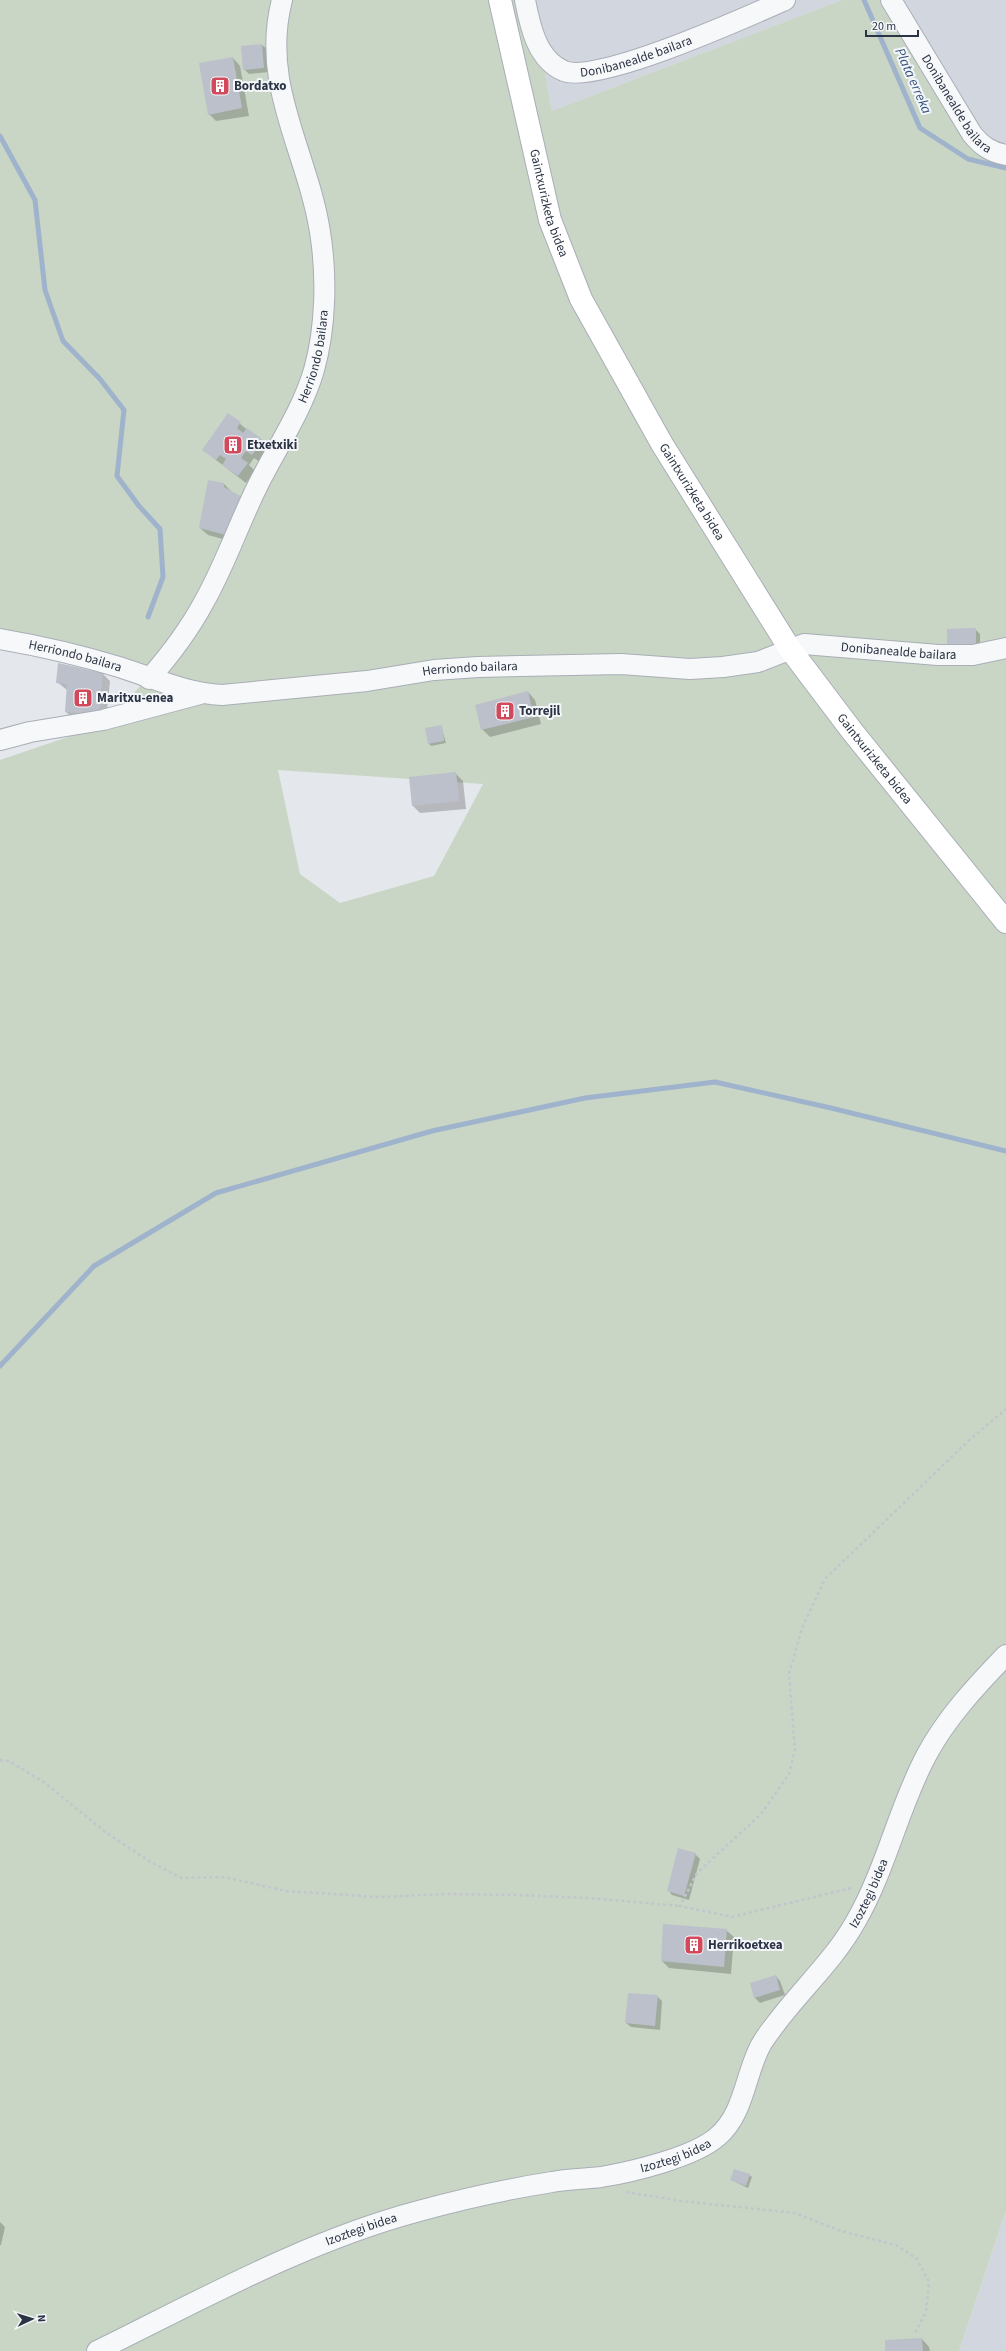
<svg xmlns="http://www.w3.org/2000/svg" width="1006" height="2351" viewBox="0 0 1006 2351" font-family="'Source Sans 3',sans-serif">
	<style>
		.built { fill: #d2d6de }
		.green { fill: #c9d6c5; fill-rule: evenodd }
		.shadow { fill: #0003 }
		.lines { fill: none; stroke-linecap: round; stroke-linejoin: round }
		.stream { stroke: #9fb4cc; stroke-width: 5 }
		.building { fill: #bbc0ca }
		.street-casing { stroke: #a9aeb7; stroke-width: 22 }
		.secondary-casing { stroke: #a9aeb7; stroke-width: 24 }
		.path { stroke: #c2c5cb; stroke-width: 2.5; stroke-dasharray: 3 3; stroke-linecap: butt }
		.street { stroke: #f7f8fa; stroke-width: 20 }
		.secondary { stroke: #fff; stroke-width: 22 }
		.labels { text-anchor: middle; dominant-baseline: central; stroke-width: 4; stroke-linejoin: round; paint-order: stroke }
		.street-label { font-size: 13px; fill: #2b3445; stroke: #f4f6f9 }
		.poi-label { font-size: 13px; font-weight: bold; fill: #2b3445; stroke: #f4f6f9; text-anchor: start }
		.water-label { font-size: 14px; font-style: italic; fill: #34527a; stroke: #f4f6f9 }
	</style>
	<rect width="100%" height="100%" fill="#e4e7ec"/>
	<g class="built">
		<path d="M 531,0 L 842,0 L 552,111 Z"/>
		<path d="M 892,0 L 1006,0 L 1006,159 L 980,147 Z"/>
		<path d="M 1006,2211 L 1006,2351 L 959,2351 Z"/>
	</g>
	<path class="green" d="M 0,0 L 531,0 L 552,111 L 842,0 L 892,0 L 980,147 L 1006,159 L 1006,2211 L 959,2351 L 0,2351 L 0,760 L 109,723 L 140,686 L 10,639 L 0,639 ZM 278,770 L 483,784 L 434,876 L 340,903 L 300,874 Z"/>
	<g class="shadow">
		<path d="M 262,45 L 267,49 L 269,72 L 249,74 L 244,69 Z"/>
		<path d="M 233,58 L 240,66 L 249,116 L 216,121 L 209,114 Z"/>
		<path d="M 229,415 L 270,448 L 260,462 L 254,458 L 249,465 L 255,471 L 246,483 L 203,450 Z"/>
		<path d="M 224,484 L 231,491 L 234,542 L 208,535 L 200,528 Z"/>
		<path d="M 975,629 L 980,634 L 980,650 L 953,650 Z"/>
		<path d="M 103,674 L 110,681 L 106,722 L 73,719 L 66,712 L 67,690 L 57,682 Z"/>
		<path d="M 528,692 L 535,700 L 541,724 L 490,737 L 482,729 Z"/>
		<path d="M 441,726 L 446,743 L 431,746 L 429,744 Z"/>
		<path d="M 455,773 L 463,781 L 466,809 L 420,813 L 413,806 L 410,778 Z"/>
		<path d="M 695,1854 L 700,1859 L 689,1900 L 672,1895 L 668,1890 Z"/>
		<path d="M 726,1930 L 734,1937 L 731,1974 L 669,1968 L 662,1961 Z"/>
		<path d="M 776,1976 L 780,1981 L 785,1995 L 760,2003 L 755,1998 L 751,1984 Z"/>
		<path d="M 657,1996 L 662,2001 L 660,2030 L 631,2027 L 626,2023 Z"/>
		<path d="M 749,2175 L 752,2177 L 748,2188 L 731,2180 Z"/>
		<path d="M 0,2222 L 5,2227 L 1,2245 L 0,2245 Z"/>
		<path d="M 922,2339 L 929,2347 L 930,2351 L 886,2351 Z"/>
	</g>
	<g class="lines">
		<g class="stream">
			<path d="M 864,0 L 920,128 L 968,159 L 1006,168"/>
			<path d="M 0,136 L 35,200 L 45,290 L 63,341 L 100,379 L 124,410 L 117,476 L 139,506 L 160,529 L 163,577 L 148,617"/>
			<path d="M 0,1366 L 94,1266 L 216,1193 L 432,1131 L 585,1098 L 715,1082 L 831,1108 L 1006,1151"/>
		</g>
	</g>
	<g class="building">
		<path d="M 262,44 L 264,68 L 243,70 L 241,46 Z"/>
		<path d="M 233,57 L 242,108 L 208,115 L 199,63 Z"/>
		<path d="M 228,413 L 241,422 L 237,428 L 243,433 L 247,428 L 263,440 L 252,455 L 246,451 L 241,458 L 248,463 L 238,476 L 222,465 L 226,459 L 220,455 L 216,460 L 202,450 Z"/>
		<path d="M 208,480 L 224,483 L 224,487 L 244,498 L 226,535 L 199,528 Z"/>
		<path d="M 976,628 L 976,646 L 947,646 L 947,629 Z"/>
		<path d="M 58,663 L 103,673 L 99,715 L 65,712 L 67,684 L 56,683 Z"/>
		<path d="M 528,691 L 534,717 L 481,730 L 475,705 Z"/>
		<path d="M 442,725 L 444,741 L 428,744 L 425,728 Z"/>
		<path d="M 456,772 L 459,801 L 412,806 L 409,777 Z"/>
		<path d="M 678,1848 L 696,1853 L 684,1896 L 667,1891 Z"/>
		<path d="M 663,1924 L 727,1929 L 724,1967 L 661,1961 Z"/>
		<path d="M 776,1975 L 780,1990 L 754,1998 L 750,1983 Z"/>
		<path d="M 628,1993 L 658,1995 L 655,2026 L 625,2023 Z"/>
		<path d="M 734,2169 L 750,2174 L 746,2186 L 730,2180 Z"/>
		<path d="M 922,2338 L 923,2351 L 885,2351 L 885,2340 Z"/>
	</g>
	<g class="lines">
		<defs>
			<g id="street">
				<path id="s1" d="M 525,0 C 530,26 537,60 564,71 C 596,85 749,16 785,0"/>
				<path id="s2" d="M 891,0 L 972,134 C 982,146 990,152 1006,155"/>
				<path id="s3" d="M 0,639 C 41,646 80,655 119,667 C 154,678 185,693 222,695 L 367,681 L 434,670 L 478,667 L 621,664 L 690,669 L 723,667 L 758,662 L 804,644 L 938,655 L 973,655 L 1006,648"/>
				<path id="s4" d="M 149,679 C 170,655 189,630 204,602 C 225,565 239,523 258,485 C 277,447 302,411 314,370 C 326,327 327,275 320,232 C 307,150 260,85 282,0"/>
				<path d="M 0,740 L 30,732 L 103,720 L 200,694"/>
				<path id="s5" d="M 97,2351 C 201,2300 306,2241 419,2211 C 462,2199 508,2189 552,2182 C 568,2179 585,2179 601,2177 C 632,2172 694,2157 717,2137 C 745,2114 745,2072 762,2043 C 790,1999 831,1966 856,1921 C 886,1869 898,1809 926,1756 C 946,1718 977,1685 1006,1655"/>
			</g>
			<g id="secondary">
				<path id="s6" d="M 500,0 L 550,220 L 581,299 L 662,444 L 790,649 L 852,731 L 1006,922"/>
			</g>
		</defs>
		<use href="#street" class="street-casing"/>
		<use href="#secondary" class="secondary-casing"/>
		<g class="path">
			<path d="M 0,1760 L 9,1761 L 45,1783 L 104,1831 L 149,1861 L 181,1878 L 224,1877 L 286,1891 L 378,1897 L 448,1894 L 514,1895 L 589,1898 L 680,1906"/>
			<path d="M 851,1888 L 732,1917 L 680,1906 L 697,1873 L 761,1814 L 789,1774 L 795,1750 L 789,1674 L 802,1628 L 825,1579 L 966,1443 L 1006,1409"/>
			<path d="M 626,2192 L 681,2201 L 795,2213 L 841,2231 L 896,2245 L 917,2259 L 929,2282 L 926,2312 L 915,2333"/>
		</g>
		<use href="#street" class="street"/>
		<use href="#secondary" class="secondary"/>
	</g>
	<defs>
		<symbol id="building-square" viewBox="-11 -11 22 22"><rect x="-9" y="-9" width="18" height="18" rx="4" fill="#d1495b" stroke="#f4f6f9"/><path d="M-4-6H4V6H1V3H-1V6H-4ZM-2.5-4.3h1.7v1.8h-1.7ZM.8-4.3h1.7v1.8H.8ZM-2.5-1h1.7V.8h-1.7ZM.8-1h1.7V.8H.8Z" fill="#fff"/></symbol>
	</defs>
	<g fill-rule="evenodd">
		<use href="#building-square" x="209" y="75" width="22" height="22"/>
		<use href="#building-square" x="222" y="434" width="22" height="22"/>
		<use href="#building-square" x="72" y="687" width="22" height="22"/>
		<use href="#building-square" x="494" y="700" width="22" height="22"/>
		<use href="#building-square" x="683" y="1934" width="22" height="22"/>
	</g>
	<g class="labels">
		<g class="street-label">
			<text stroke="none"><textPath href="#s1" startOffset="159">Donibanealde bailara</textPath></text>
			<text stroke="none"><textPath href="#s2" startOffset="123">Donibanealde bailara</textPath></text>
			<text stroke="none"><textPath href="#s6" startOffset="209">Gaintxurizketa bidea</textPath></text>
			<text stroke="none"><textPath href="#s4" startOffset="365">Herriondo bailara</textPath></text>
			<text stroke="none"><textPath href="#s6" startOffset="533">Gaintxurizketa bidea</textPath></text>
			<text stroke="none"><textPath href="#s3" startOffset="912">Donibanealde bailara</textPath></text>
			<text stroke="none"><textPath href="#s3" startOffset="77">Herriondo bailara</textPath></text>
			<text stroke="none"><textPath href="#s3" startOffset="479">Herriondo bailara</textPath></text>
			<text stroke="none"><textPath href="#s6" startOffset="857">Gaintxurizketa bidea</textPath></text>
			<text stroke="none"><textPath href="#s5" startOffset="951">Izoztegi bidea</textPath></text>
			<text stroke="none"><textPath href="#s5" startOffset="615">Izoztegi bidea</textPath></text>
			<text stroke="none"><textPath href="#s5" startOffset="291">Izoztegi bidea</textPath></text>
		</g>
		<g class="poi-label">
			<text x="234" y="86">Bordatxo</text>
			<text x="247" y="445">Etxetxiki</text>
			<text x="97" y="698">Maritxu-enea</text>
			<text x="519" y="711">Torrejil</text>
			<text x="708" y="1945">Herrikoetxea</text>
		</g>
		<g class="water-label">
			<text transform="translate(913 81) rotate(66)">Plata erreka</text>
		</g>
	</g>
	<g transform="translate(32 2319) rotate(86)" stroke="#f4f6f9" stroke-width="3" paint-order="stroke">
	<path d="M0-3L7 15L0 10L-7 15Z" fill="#2b3445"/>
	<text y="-6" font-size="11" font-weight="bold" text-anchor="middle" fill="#2b3445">N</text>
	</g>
	<path d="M866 30v6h52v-6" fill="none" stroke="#2b3445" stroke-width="2"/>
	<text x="872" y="30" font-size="12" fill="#2b3445" stroke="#f4f6f9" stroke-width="3" paint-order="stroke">20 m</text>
</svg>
